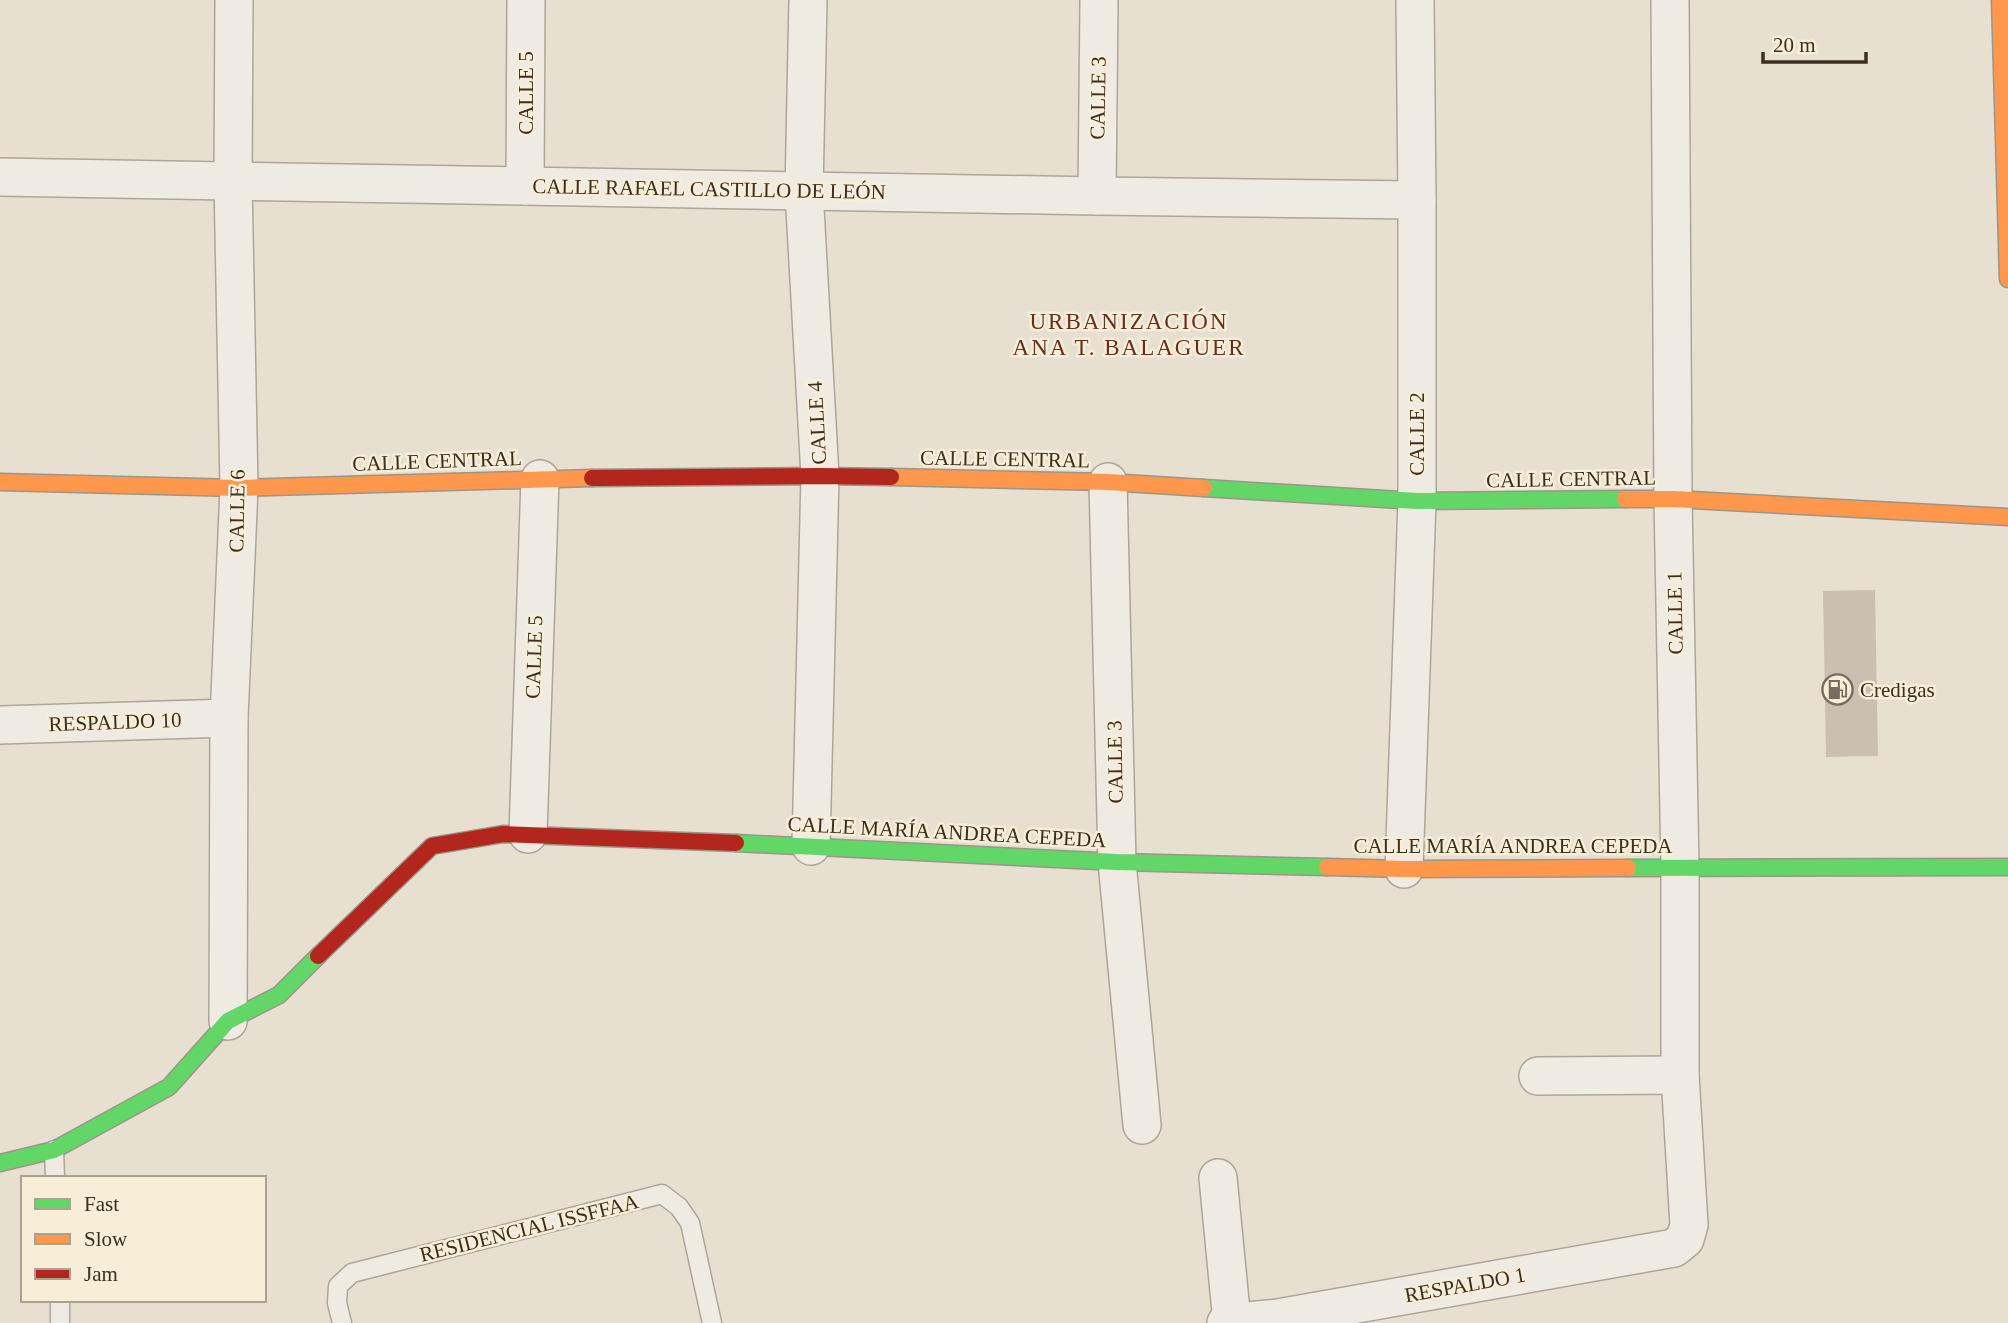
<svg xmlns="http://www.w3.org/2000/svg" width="2008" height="1323" viewBox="0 0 2008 1323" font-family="Georgia,serif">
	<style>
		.building { fill: #cbbfb2 }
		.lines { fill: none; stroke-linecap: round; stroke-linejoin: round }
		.lane-casing { stroke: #ada599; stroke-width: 21 }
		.street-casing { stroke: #ada599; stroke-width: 40 }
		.fast-casing { stroke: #9c958a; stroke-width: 19 }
		.slow-casing { stroke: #9c958a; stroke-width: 19 }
		.jam-casing { stroke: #9c958a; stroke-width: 19 }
		.lane { stroke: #efebe3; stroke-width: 18 }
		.street { stroke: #efebe3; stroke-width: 37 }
		.fast { stroke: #63d668; stroke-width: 16 }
		.slow { stroke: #ff974d; stroke-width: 16 }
		.jam { stroke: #b3261e; stroke-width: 16 }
		.labels { text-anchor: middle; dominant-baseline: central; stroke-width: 5; stroke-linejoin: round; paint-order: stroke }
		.street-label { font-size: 21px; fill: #3d2e20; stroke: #f7eed8 }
		.poi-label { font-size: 21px; fill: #3d2e20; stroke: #f7eed8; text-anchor: start }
		.neighbourhood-label { font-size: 23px; letter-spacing: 2px; fill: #6b2e1e; stroke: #f7eed8 }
	</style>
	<rect width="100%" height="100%" fill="#e7e0d1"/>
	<path class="building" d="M 1875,590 L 1878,756 L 1826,757 L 1823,591 Z"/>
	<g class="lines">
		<defs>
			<g id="lane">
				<path d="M 54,1150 L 55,1178"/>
				<path d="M 60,1300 L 60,1323"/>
				<path d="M 342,1323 L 337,1303 L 338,1286 L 352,1273 L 662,1194 L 679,1207 L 690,1223 L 712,1323"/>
			</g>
			<g id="street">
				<path d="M 808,0 L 804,191 L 820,476 L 811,846"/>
				<path d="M 0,177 L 1097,196 L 1417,200"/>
				<path d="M 525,186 L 526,0"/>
				<path d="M 1097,196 L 1099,0"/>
				<path d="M 1108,482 L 1117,862 L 1142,1125"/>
				<path d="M 0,725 L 229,718"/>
				<path d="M 528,834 L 540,479"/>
				<path d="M 1404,869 L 1417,501 L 1417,200 L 1415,0"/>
				<path d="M 228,1021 L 229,718 L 239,488 L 233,181 L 234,0"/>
				<path d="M 1538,1076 L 1680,1075"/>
				<path d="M 1218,1178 L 1232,1322"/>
				<path d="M 1226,1323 L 1278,1318 L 1674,1248 L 1685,1239 L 1689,1225 L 1680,1075 L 1680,867 L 1673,499 L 1670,0"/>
			</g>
			<g id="fast">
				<path d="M 1204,488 L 1417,501 L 1625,499"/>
				<path d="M 736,843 L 1117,862 L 1327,867"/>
				<path d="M 1628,868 L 2008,867"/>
				<path d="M 0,1163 L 54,1150 L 169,1087 L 228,1021 L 279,995 L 318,956"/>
			</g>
			<g id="slow">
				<path d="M 2000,0 L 2008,279"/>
				<path d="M 891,477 L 1108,482 L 1204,488"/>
				<path d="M 0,482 L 239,488 L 592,478"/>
				<path d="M 1625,499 L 1673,499 L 2008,517"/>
				<path d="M 1327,867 L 1404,869 L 1628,868"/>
			</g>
			<g id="jam">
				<path d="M 592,478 L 820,476 L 891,477"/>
				<path d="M 318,956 L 432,846 L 503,834 L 736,843"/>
			</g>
		</defs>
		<use href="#lane" class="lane-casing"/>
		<use href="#street" class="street-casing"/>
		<use href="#fast" class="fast-casing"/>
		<use href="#slow" class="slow-casing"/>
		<use href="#jam" class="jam-casing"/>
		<use href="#lane" class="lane"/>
		<use href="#street" class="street"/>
		<use href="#fast" class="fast"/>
		<use href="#slow" class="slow"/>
		<use href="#jam" class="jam"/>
	</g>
	<defs>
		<symbol id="fuel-ring" viewBox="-11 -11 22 22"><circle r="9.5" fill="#f7eed8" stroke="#786c5e" stroke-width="1.5"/><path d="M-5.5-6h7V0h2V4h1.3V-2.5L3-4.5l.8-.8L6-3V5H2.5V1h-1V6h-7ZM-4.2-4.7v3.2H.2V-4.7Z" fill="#786c5e"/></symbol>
	</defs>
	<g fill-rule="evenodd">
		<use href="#fuel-ring" x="1820" y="672" width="35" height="35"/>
	</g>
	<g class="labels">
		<g class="street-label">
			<text transform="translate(526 93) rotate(-90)">CALLE 5</text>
			<text transform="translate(1098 98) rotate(-89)">CALLE 3</text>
			<text transform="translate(709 189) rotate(1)">CALLE RAFAEL CASTILLO DE LEÓN</text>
			<text transform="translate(817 423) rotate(-93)">CALLE 4</text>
			<text transform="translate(1417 434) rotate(-90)">CALLE 2</text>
			<text transform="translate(1005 459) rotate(1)">CALLE CENTRAL</text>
			<text transform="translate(437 461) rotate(-2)">CALLE CENTRAL</text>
			<text transform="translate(1571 479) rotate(-1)">CALLE CENTRAL</text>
			<text transform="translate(237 511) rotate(-89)">CALLE 6</text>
			<text transform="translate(1675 613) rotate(-91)">CALLE 1</text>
			<text transform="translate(534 657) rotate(-88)">CALLE 5</text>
			<text transform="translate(115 722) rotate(-2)">RESPALDO 10</text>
			<text transform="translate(1115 762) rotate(-91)">CALLE 3</text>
			<text transform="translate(947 832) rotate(3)">CALLE MARÍA ANDREA CEPEDA</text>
			<text x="1513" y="846">CALLE MARÍA ANDREA CEPEDA</text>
			<text transform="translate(529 1228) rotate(-14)">RESIDENCIAL ISSFFAA</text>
			<text transform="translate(1465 1285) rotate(-10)">RESPALDO 1</text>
		</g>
		<g class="poi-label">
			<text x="1860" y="690">Credigas</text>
		</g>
		<g class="neighbourhood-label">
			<text x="1129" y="321">URBANIZACIÓN<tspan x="1129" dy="26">ANA T. BALAGUER</tspan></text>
		</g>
	</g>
	<rect x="21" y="1176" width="245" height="126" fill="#f7eed8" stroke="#ada18e" stroke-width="2"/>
	<rect x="35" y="1199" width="35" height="10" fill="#63d668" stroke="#ada18e" stroke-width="2"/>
	<text x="84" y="1211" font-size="21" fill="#3d2e20">Fast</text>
	<rect x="35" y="1234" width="35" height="10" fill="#ff974d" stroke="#ada18e" stroke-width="2"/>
	<text x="84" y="1246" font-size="21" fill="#3d2e20">Slow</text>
	<rect x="35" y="1269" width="35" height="10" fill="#b3261e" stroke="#ada18e" stroke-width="2"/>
	<text x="84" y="1281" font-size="21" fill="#3d2e20">Jam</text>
	<path d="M1763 52v10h103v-10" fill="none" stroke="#3d2e20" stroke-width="3.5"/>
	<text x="1773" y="52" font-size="21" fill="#3d2e20" stroke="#f7eed8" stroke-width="5" paint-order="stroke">20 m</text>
</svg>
